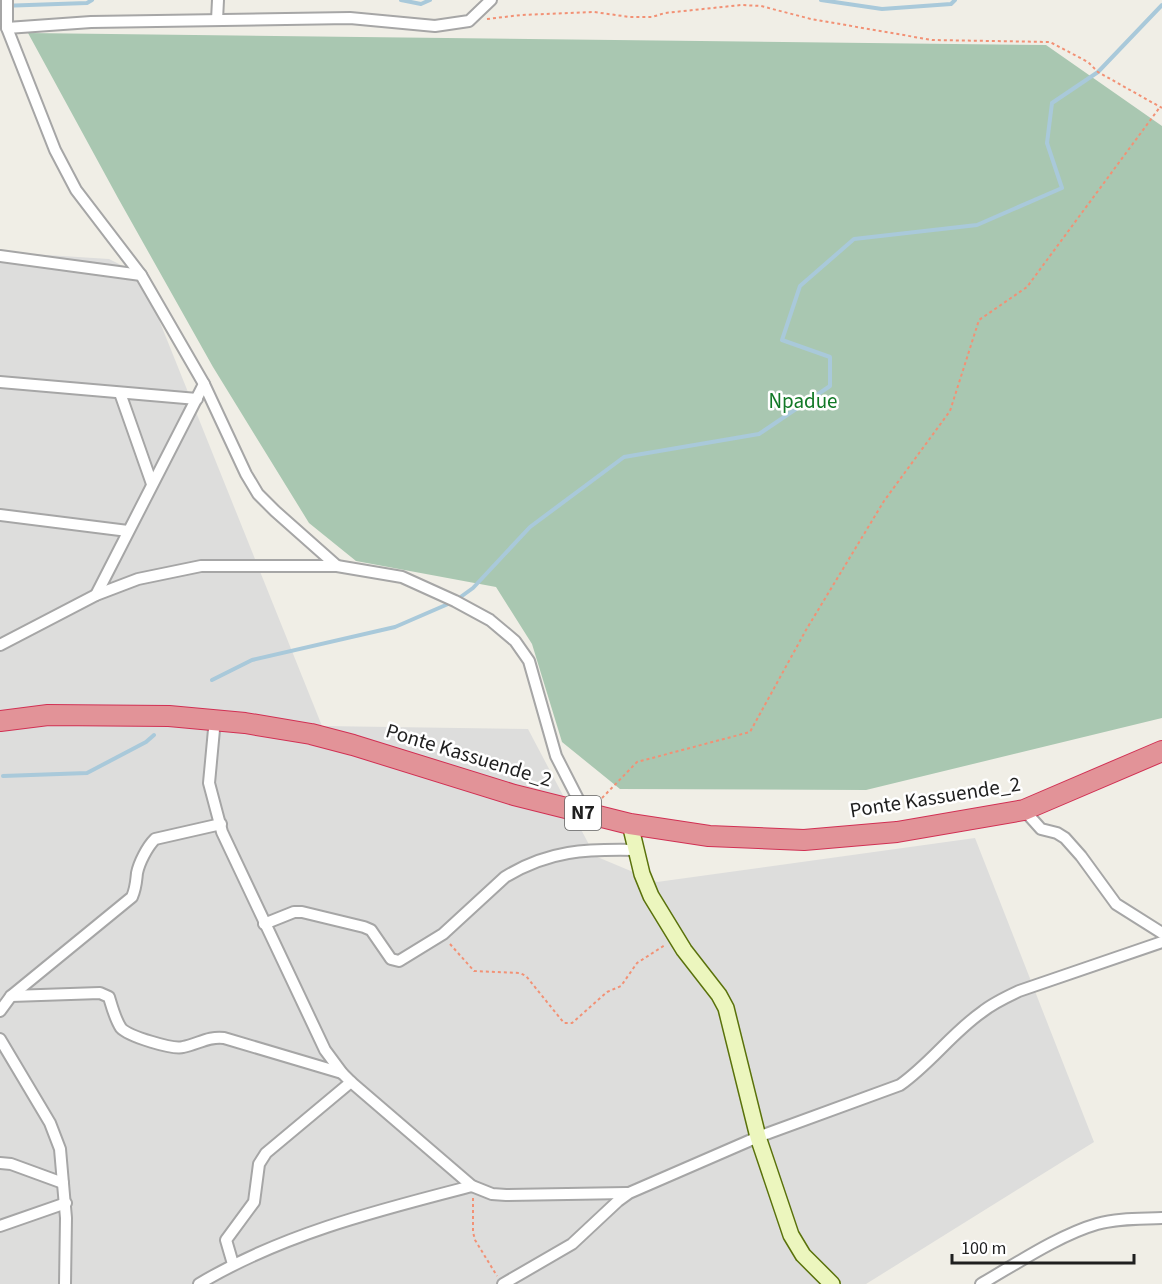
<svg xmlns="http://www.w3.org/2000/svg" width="1162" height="1284" viewBox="0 0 1162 1284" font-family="'Source Sans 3',sans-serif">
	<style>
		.residential { fill: #dddddc }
		.cemetery { fill: #a9c7b1 }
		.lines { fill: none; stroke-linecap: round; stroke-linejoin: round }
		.stream { stroke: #a9c9da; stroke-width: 4 }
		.street-casing { stroke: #a6a6a6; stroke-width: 14 }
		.secondary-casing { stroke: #5a720b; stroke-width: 18 }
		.highway-casing { stroke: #d13053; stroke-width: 22 }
		.path { stroke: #f29175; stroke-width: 2; stroke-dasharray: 3 3; stroke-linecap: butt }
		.street { stroke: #fff; stroke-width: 10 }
		.secondary { stroke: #ecf6be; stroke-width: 15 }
		.highway { stroke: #e29398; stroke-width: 20 }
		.labels { text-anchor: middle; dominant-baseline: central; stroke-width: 5; stroke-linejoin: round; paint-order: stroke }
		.shield { fill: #fff; stroke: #626262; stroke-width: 1.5 }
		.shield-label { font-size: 20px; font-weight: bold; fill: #1f1f1f }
		.park-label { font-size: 21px; fill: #127927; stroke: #fff }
		.street-label { font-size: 21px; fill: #1f1f1f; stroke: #fff }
	</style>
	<rect width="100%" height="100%" fill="#f0eee6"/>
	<path class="residential" d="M 0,252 L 109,259 L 141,275 L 322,726 L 528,729 L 595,856 L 657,882 L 975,838 L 1094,1142 L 866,1284 L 0,1284 Z"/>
	<path class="cemetery" d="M 28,33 L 1046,45 L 1162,126 L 1162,718 L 866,790 L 620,789 L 562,742 L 532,644 L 496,587 L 356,561 L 309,523 L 213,367 L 118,198 Z"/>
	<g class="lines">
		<g class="stream">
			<path d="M 401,0 L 421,4 L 430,0"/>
			<path d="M 821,0 L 882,9 L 951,4 L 955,0"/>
			<path d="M 0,6 L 87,3 L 92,0"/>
			<path d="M 212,680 L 252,660 L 395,627 L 455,601 L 473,588 L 530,527 L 624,457 L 759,434 L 830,386 L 830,357 L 782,340 L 800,286 L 854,239 L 977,225 L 1062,188 L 1047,143 L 1052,103 L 1098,72 L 1162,5"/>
			<path d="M 3,776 L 87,773 L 146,742 L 154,735"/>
		</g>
		<defs>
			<g id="street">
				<path d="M 7,0 L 7,28 L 55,150 L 76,190 L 141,275 L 204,384 L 246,474 L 258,494 L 275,511 L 337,566"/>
				<path d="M 217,20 L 218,0"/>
				<path d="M 7,28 L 91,22 L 350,18 L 435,26 L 469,21 L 491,0"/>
				<path d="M 0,256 L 141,275"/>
				<path d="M 0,382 L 197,399"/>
				<path d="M 120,393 L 152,484"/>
				<path d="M 0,515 L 128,531"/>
				<path d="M 96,595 L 204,384"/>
				<path d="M 0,645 L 96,595 L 138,579 L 201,566 L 337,566 L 402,577 L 455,601 L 490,620 L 515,641 L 529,661 L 556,756 L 578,799 L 579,812"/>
				<path d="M 215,719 L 209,783 L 222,832 L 325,1050 L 342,1073 L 351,1082 L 472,1186 L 492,1194 L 506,1195 L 627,1193"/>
				<path d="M 1024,810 L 1041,829 L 1057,833 L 1065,838 L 1081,856 L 1116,904 L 1162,933"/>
				<path d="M 264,924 L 294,912 L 302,912 L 364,927 L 371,930 L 391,959 L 399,961 L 443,934 L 505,877 C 549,850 586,849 636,850"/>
				<path d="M 11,996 L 100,993 L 109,997 C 112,1007 115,1019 121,1028 C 128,1036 173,1050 183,1047 C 198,1044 209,1036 224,1038 L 342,1073"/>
				<path d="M 0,1011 L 11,996 L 132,897 C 136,888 136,882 137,873 C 139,863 147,847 155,839 L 221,824"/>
				<path d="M 0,1039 L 50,1123 L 60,1149 L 66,1218 L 65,1284"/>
				<path d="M 0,1163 L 11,1164 L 63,1183"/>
				<path d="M 0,1226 L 66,1203"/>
				<path d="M 233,1264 L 226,1240 L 254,1202 L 259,1164 L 266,1153 L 351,1082"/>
				<path d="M 199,1284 C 282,1234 379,1210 472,1186"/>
				<path d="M 503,1284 L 572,1244 L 618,1201 L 629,1193 L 758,1137 L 900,1085 C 930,1064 952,1033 982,1012 C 993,1003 1006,997 1019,991 L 1162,942"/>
				<path d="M 981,1284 C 1016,1264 1059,1235 1097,1224 C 1118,1218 1140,1219 1162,1218"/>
			</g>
			<path id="secondary" d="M 630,824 L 642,874 L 651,896 L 684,950 L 719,995 L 726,1008 L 758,1137 L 791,1235 L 803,1255 L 832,1284"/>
			<path id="highway" d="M 0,721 L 48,715 L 169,716 L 245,723 L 311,734 L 353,745 L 514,795 L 630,824 L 709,836 L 804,840 L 897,832 L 1024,810 L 1162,751"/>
		</defs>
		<use href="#street" class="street-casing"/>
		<use href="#secondary" class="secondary-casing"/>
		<use href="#highway" class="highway-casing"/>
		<g class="path">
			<path d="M 487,19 L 521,15 L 594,12 L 630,17 L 652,17 L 665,13 L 741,5 L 761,6 L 811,19 L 932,40 L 1050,42 L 1088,62 L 1098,72 L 1162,108"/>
			<path d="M 596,798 L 602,798 L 637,762 L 750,732 L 806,630 L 884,501 L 950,411 L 979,320 L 1027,287 L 1160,107"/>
			<path d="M 450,944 L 474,971 L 520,973 L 526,976 L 564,1023 L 572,1023 L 607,992 L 621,986 L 637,963 L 665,945"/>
			<path d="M 473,1198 L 473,1232 L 475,1240 L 497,1276"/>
		</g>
		<use href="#street" class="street"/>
		<use href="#secondary" class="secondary"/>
		<use href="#highway" class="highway"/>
	</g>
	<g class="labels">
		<rect class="shield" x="565" y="796" width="36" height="34" rx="4.5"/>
		<g class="shield-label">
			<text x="583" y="813">N7</text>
		</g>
		<g class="park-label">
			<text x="803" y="401">Npadue</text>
		</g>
		<g class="street-label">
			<text transform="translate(469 755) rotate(17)">Ponte Kassuende_2</text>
			<text transform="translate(935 797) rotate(-9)">Ponte Kassuende_2</text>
		</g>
	</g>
	<path d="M952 1254v9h182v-9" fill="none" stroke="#1f1f1f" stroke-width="3"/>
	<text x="961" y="1254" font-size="18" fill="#1f1f1f" stroke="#ffffff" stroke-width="4.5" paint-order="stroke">100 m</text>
</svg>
